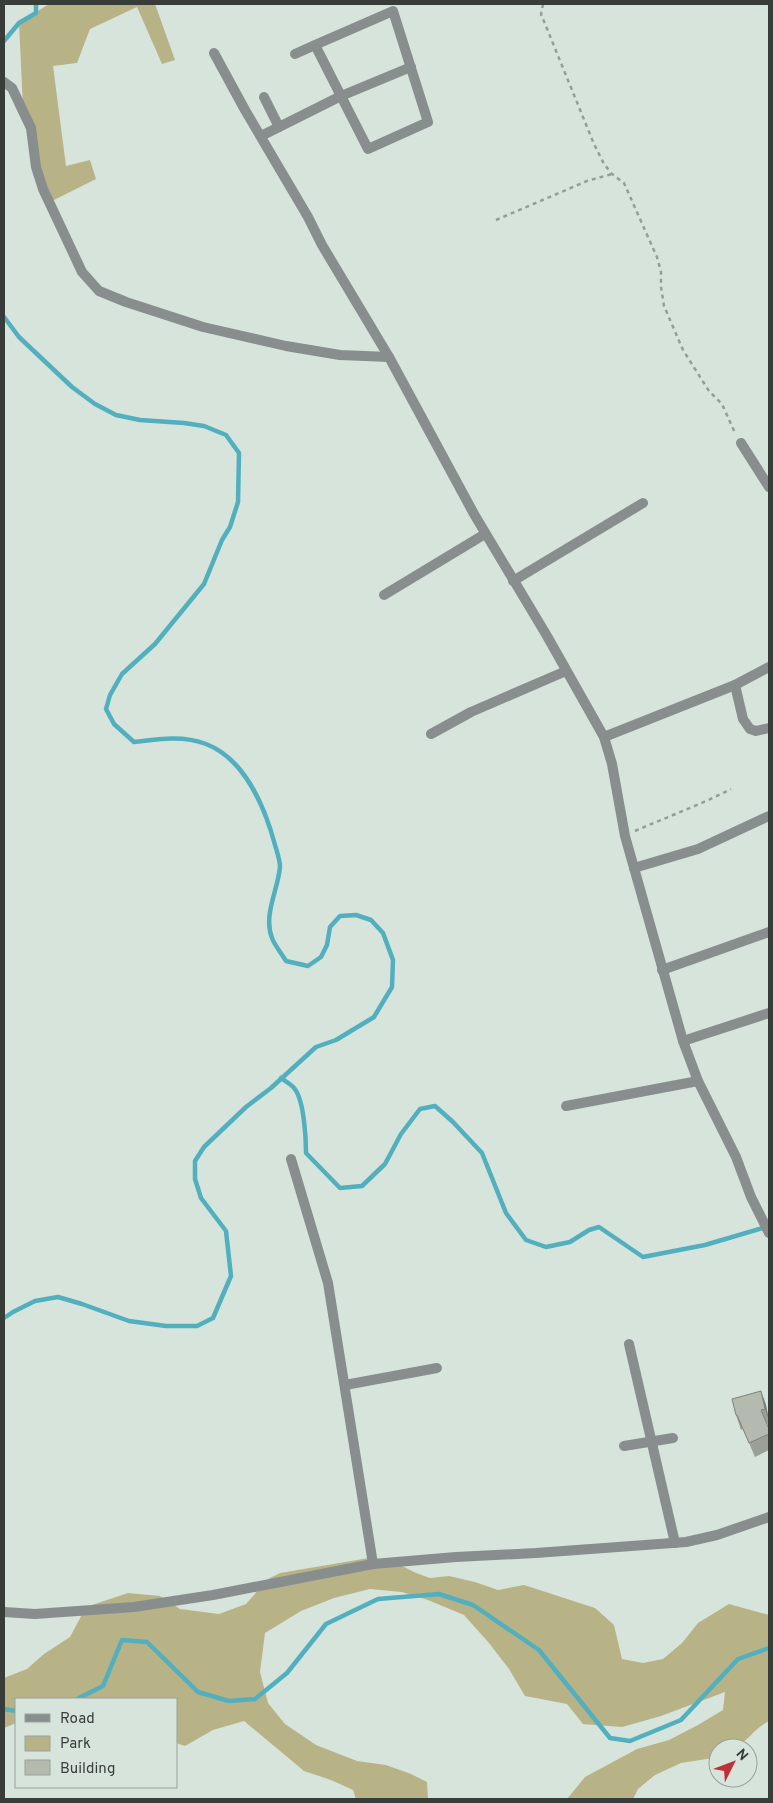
<svg xmlns="http://www.w3.org/2000/svg" width="773" height="1803" viewBox="0 0 773 1803" font-family="Overpass,sans-serif">
	<style>
		.green { fill: #b8b386 }
		.lines { fill: none; stroke-linecap: round; stroke-linejoin: round }
		.stream { stroke: #52afbe; stroke-width: 4.5 }
		.path { stroke: #949e98; stroke-width: 2.5; stroke-dasharray: 4 4; stroke-linecap: butt }
		.minor { stroke: #888e8d; stroke-width: 10 }
		.wall { fill: #9ba096 }
		.shaded-wall { fill: #7e827a }
		.building { fill: #b4baae; stroke: #7e827a }
	</style>
	<rect width="100%" height="100%" fill="#d7e4db"/>
	<g class="green">
		<path d="M 49,4 L 155,4 L 175,60 L 162,64 L 137,7 L 90,29 L 77,63 L 53,66 L 66,166 L 90,160 L 96,179 L 50,202 L 23,108 L 19,23 Z"/>
		<path d="M 369,1558 L 394,1562 L 416,1573 L 430,1578 L 449,1576 L 475,1582 L 498,1590 L 524,1585 L 595,1608 L 614,1625 L 622,1659 L 643,1663 L 663,1659 L 682,1643 L 698,1623 L 729,1604 L 769,1615 L 769,1721 C 745,1734 750,1748 718,1748 L 718,1755 L 713,1758 L 681,1763 L 655,1775 L 638,1789 L 633,1799 L 567,1799 L 585,1777 L 637,1749 L 669,1740 L 698,1725 L 723,1710 L 725,1692 L 661,1716 L 622,1727 L 583,1724 L 567,1704 L 525,1696 L 509,1669 L 489,1643 L 464,1615 L 428,1600 L 402,1592 L 370,1589 L 334,1598 L 301,1611 L 265,1633 L 260,1672 L 268,1703 L 285,1724 L 316,1745 L 357,1761 L 386,1765 L 411,1774 L 427,1782 L 428,1799 L 356,1799 L 353,1790 L 331,1780 L 304,1771 L 244,1721 L 213,1730 L 185,1746 L 176,1743 L 176,1699 L 16,1699 L 16,1723 L 4,1728 L 4,1678 L 27,1669 L 44,1654 L 70,1637 L 86,1607 L 128,1593 L 160,1596 L 180,1609 L 219,1614 L 246,1604 L 268,1579 L 280,1573 Z"/>
	</g>
	<g class="lines">
		<g class="stream">
			<path d="M 4,41 L 19,23 L 36,13 L 36,4"/>
			<path d="M 4,317 L 19,337 L 72,387 L 95,404 L 116,415 L 140,420 L 184,423 L 204,426 L 226,435 L 239,453 L 238,502 L 230,527 L 222,540 L 204,584 L 155,644 L 122,674 L 110,695 L 106,709 L 114,724 L 134,742 C 158,739 183,735 206,744 C 245,759 265,808 275,845 C 277,852 280,860 280,867 C 278,890 263,915 272,938 C 275,946 282,954 286,961 L 308,966 L 321,957 L 327,945 L 330,927 L 340,916 L 356,915 L 371,920 L 383,933 L 393,960 L 392,987 L 374,1017 L 336,1040 L 316,1047 L 271,1088 L 246,1107 L 204,1147 L 195,1161 L 195,1179 L 201,1198 L 226,1231 L 231,1276 L 213,1318 L 197,1326 L 166,1326 L 129,1321 L 82,1304 L 58,1297 L 35,1301 L 13,1312 L 4,1318"/>
			<path d="M 281,1078 C 285,1081 291,1084 294,1088 C 304,1099 306,1138 306,1153 L 340,1188 L 362,1186 L 385,1164 L 401,1134 L 420,1109 L 435,1106 L 453,1122 L 482,1153 L 506,1213 L 526,1240 L 546,1247 L 570,1242 L 589,1230 L 599,1227 L 643,1257 L 705,1245 L 766,1227"/>
			<path d="M 77,1699 L 103,1686 L 122,1640 L 147,1642 L 198,1692 L 229,1701 L 255,1699 L 287,1673 L 326,1624 L 378,1599 L 439,1594 L 473,1605 L 539,1650 L 610,1738 L 630,1741 L 681,1720 L 738,1659 L 769,1648"/>
			<path d="M 4,1709 L 16,1711"/>
		</g>
		<g class="path">
			<path d="M 543,4 L 541,14 L 594,144 L 604,164 L 612,174 L 624,183 L 648,237 L 657,257 L 661,272 L 661,287 L 664,306 L 683,350 L 709,391 L 722,404 L 735,433"/>
			<path d="M 496,220 L 587,181 L 612,174"/>
			<path d="M 635,831 C 667,817 700,805 731,789"/>
		</g>
		<g class="minor">
			<path d="M 214,53 L 245,110 L 308,217 L 322,245 L 389,357 L 474,514 L 547,636 L 604,737 L 612,764 L 625,836 L 683,1041 L 698,1081 L 736,1157 L 751,1197 L 769,1233"/>
			<path d="M 295,54 L 315,45 L 368,149 L 428,122 L 393,11 L 315,45"/>
			<path d="M 4,82 L 12,88 L 31,128 L 36,167 L 43,189 L 82,272 L 99,291 L 126,302 L 203,327 L 286,346 L 340,355 L 389,357"/>
			<path d="M 264,97 L 279,127"/>
			<path d="M 261,136 L 341,96 L 411,67"/>
			<path d="M 741,443 L 769,487"/>
			<path d="M 513,581 L 643,503"/>
			<path d="M 384,595 L 485,534"/>
			<path d="M 735,685 L 743,719 L 750,729 L 756,731 L 769,728"/>
			<path d="M 431,734 L 471,712 L 566,671"/>
			<path d="M 604,737 L 735,685 L 769,667"/>
			<path d="M 634,868 L 698,849 L 769,816"/>
			<path d="M 662,970 L 769,932"/>
			<path d="M 683,1041 L 769,1013"/>
			<path d="M 566,1106 L 698,1081"/>
			<path d="M 291,1159 L 328,1283 L 373,1564"/>
			<path d="M 629,1344 L 675,1543"/>
			<path d="M 345,1385 L 437,1368"/>
			<path d="M 624,1446 L 673,1438"/>
			<path d="M 4,1612 L 35,1614 L 134,1607 L 213,1595 L 373,1564 L 456,1557 L 536,1553 L 686,1542 L 717,1535 L 769,1517"/>
		</g>
	</g>
	<path class="wall" d="M 761,1391 L 766,1405 L 769,1420 L 769,1423 L 767,1424 L 769,1429 L 769,1450 L 755,1457 L 743,1429 L 741,1430 L 736,1415 Z"/>
	<path class="shaded-wall" d="M 761,1391 L 766,1405 L 769,1421 L 765,1409 Z"/>
	<path class="building" d="M 761,1391 L 765,1409 L 761,1410 L 769,1429 L 769,1434 L 749,1443 L 737,1415 L 736,1415 L 732,1399 Z"/>
	<rect width="773" height="1803" fill="none" stroke="#383d3a" stroke-width="10"/>
	<rect x="15" y="1698" width="162" height="90" fill="#d7e4db" stroke="#97a19b"/>
	<rect x="25" y="1714" width="25" height="8" fill="#888e8d" stroke="#97a19b"/>
	<text x="60" y="1723" font-size="15" fill="#383d3a">Road</text>
	<rect x="25" y="1736" width="25" height="15" fill="#b8b386" stroke="#97a19b"/>
	<text x="60" y="1748" font-size="15" fill="#383d3a">Park</text>
	<rect x="25" y="1760" width="25" height="15" fill="#b4baae" stroke="#97a19b"/>
	<text x="60" y="1773" font-size="15" fill="#383d3a">Building</text>
	<g transform="translate(733 1763) rotate(48)"><circle r="24" fill="#d7e4db" stroke="#97a19b"/>
	<path d="M0-4L9 19L0 12L-9 19Z" fill="#c03039"/>
	<text y="-8" font-size="14" font-weight="bold" text-anchor="middle" fill="#383d3a">N</text>
	</g>
</svg>
